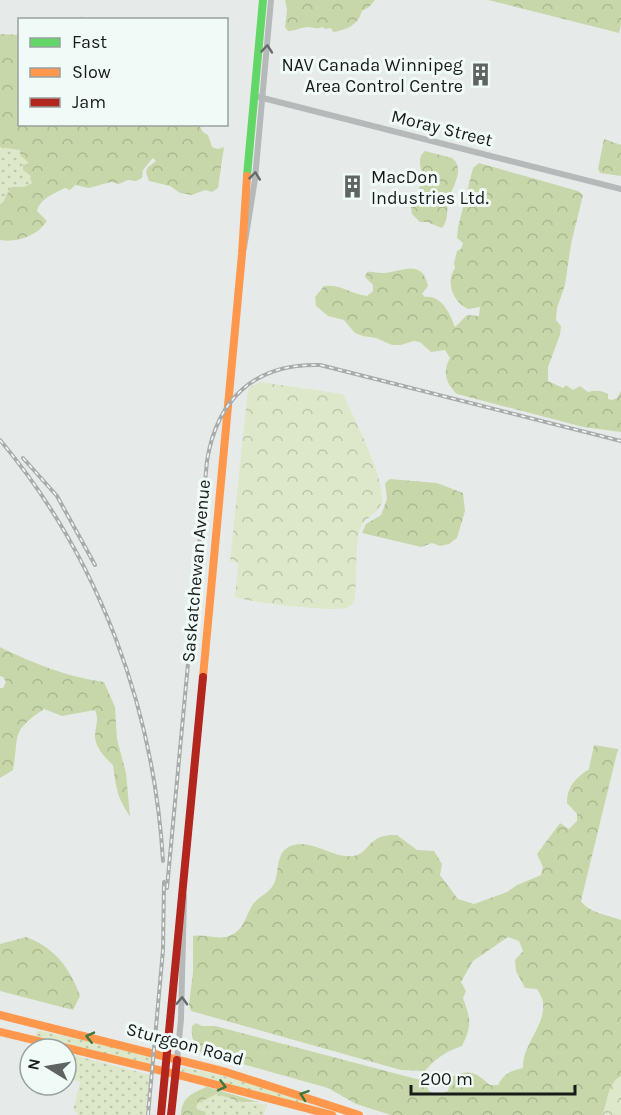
<svg xmlns="http://www.w3.org/2000/svg" width="621" height="1115" viewBox="0 0 621 1115" font-family="Karla,sans-serif">
	<style>
		.grass { fill: url(#grass-dots) }
		.forest { fill: url(#forest-crowns) }
		.park { fill: url(#park-crowns) }
		.lines { fill: none; stroke-linecap: round; stroke-linejoin: round }
		.stream { stroke: #badef3; stroke-width: 1.5 }
		.street { stroke: #b6b9b9; stroke-width: 6 }
		.fast { stroke: #63d668; stroke-width: 8 }
		.slow { stroke: #ff974d; stroke-width: 8 }
		.jam { stroke: #b3261e; stroke-width: 8 }
		.rail-casing { stroke: #aaabab; stroke-width: 4 }
		.rail { stroke: #f0fbf8; stroke-width: 1.5; stroke-dasharray: 4.5; stroke-linecap: butt }
		.oneway { stroke: #666a6a }
		.oneway2 { stroke: #3d7841 }
		.labels { text-anchor: middle; dominant-baseline: central; stroke-width: 6; stroke-linejoin: round; paint-order: stroke }
		.poi-label { font-size: 18px; fill: #171b1a; stroke: #f0fbf8; text-anchor: end }
		.street-label { font-size: 18px; fill: #171b1a; stroke: #f0fbf8 }
	</style>
	<defs>
		<pattern id="grass-dots" width="8" height="8" patternUnits="userSpaceOnUse" patternTransform="scale(1.5)"><rect width="8" height="8" fill="#dde8ca"/><path d="M2 2h.1M6 6h.1" fill="none" stroke="#bdc6ad" stroke-width="1.8" stroke-linecap="round"/></pattern>
		<pattern id="forest-crowns" width="20" height="18" patternUnits="userSpaceOnUse" patternTransform="scale(1.5)"><rect width="20" height="18" fill="#c8d7a9"/><path d="M2 6a3 3 0 1 1 6 0M12 15a3 3 0 1 1 6 0" fill="none" stroke="#abb891"/></pattern>
		<pattern id="park-crowns" width="20" height="18" patternUnits="userSpaceOnUse" patternTransform="scale(1.5)"><rect width="20" height="18" fill="#dde8ca"/><path d="M2 6a3 3 0 1 1 6 0M12 15a3 3 0 1 1 6 0" fill="none" stroke="#bdc6ad"/></pattern>
	</defs>
	<rect width="100%" height="100%" fill="#e6ebea"/>
	<g class="grass">
		<path d="M 0,147 L 20,149 L 29,164 L 28,173 L 32,177 L 32,183 L 24,187 L 11,187 L 3,202 L 0,204 Z"/>
		<path d="M 37,1030 L 152,1056 L 151,1066 L 35,1037 Z"/>
		<path d="M 66,1053 L 150,1075 L 146,1115 L 79,1115 L 73,1110 L 80,1082 L 66,1078 Z"/>
		<path d="M 182,1067 L 250,1082 L 305,1100 L 306,1102 L 302,1104 L 181,1071 Z"/>
		<path d="M 217,1094 L 241,1102 L 267,1104 L 264,1115 L 205,1115 L 203,1110 L 197,1109 L 196,1107 L 198,1103 Z"/>
	</g>
	<g class="forest">
		<path d="M 285,0 L 375,0 L 369,7 L 362,11 C 358,25 347,30 333,32 L 331,28 L 325,29 L 322,27 C 315,30 314,27 308,27 C 301,27 296,31 288,31 L 285,27 L 287,10 Z"/>
		<path d="M 488,0 L 621,0 L 621,23 L 619,33 Z"/>
		<path d="M 0,34 L 19,35 L 20,124 L 199,125 L 203,132 L 208,135 L 212,147 L 218,149 L 224,147 L 218,188 L 212,192 L 205,190 L 192,195 L 180,193 L 170,186 L 149,181 L 146,172 L 148,167 L 156,161 L 153,158 L 143,170 L 142,178 L 136,181 L 128,180 L 119,184 L 111,182 L 89,188 L 75,185 L 70,190 L 65,188 C 53,194 40,199 37,211 L 47,221 C 38,236 16,243 0,240 L 0,204 L 3,202 L 11,187 L 24,187 L 32,183 L 30,178 L 31,176 L 23,170 L 23,165 L 29,163 L 21,156 L 20,150 L 0,147 Z"/>
		<path d="M 604,139 L 621,145 L 621,176 L 600,173 L 598,169 Z"/>
		<path d="M 425,151 L 452,158 C 466,169 452,187 449,199 C 446,209 449,220 442,228 L 427,222 L 420,222 L 412,214 L 411,208 L 424,177 C 420,168 417,157 425,151 Z"/>
		<path d="M 479,163 L 578,191 L 583,195 L 571,244 L 565,285 L 557,308 L 556,320 L 561,326 L 560,335 L 548,367 L 548,381 L 563,388 L 566,385 L 573,390 L 580,386 L 588,392 C 595,390 601,390 608,394 L 608,399 L 612,400 L 617,398 L 621,391 L 621,432 L 583,427 L 457,394 C 446,384 442,372 450,358 L 445,350 L 431,352 L 420,342 L 413,341 L 401,345 L 392,345 L 376,338 L 363,336 L 355,333 L 344,320 L 328,316 L 316,306 L 315,297 L 324,286 C 341,284 351,294 367,296 L 373,291 L 373,285 L 365,277 L 367,272 C 373,271 376,273 382,273 C 398,274 422,256 428,286 L 422,294 L 425,297 C 442,295 450,314 455,327 L 467,315 L 479,316 L 480,307 L 468,309 C 453,302 445,282 455,268 L 454,263 L 457,251 L 461,249 L 463,243 L 457,238 L 458,227 L 473,168 Z"/>
		<path d="M 390,479 L 437,483 L 463,493 L 465,511 L 457,538 L 449,544 L 440,546 L 432,543 L 421,547 L 362,533 L 366,524 L 381,515 L 387,499 L 385,483 Z"/>
		<path d="M 0,647 C 32,663 68,677 104,682 L 115,707 L 117,739 L 126,773 L 130,816 C 117,798 116,787 113,765 C 105,758 94,746 95,735 C 96,725 99,719 95,710 L 62,716 L 44,709 C 9,733 20,734 13,770 L 0,778 L 0,688 L 3,688 L 6,682 L 3,677 L 0,676 Z"/>
		<path d="M 594,745 L 618,749 L 581,901 C 589,913 608,915 621,920 L 621,1076 C 606,1085 609,1102 602,1115 L 391,1115 L 356,1104 L 328,1088 L 200,1052 C 193,1043 191,1037 192,1026 L 196,1023 L 202,1026 L 215,1026 L 424,1081 L 429,1091 L 438,1095 L 448,1091 L 451,1077 C 470,1069 475,1072 490,1085 L 498,1085 C 504,1073 511,1071 523,1068 C 522,1045 546,1025 543,1003 C 543,998 539,993 537,989 L 525,988 L 516,971 L 515,960 L 523,951 L 519,941 L 508,937 L 473,961 L 461,982 L 466,991 L 463,998 C 471,1020 472,1025 462,1046 C 445,1052 436,1058 425,1071 L 401,1070 L 191,1011 L 189,1005 L 193,972 L 193,936 C 206,934 217,940 229,936 C 245,930 245,916 253,904 C 260,895 271,893 275,881 C 279,871 276,855 287,848 C 308,835 331,859 353,856 C 364,855 367,845 375,840 C 382,835 389,835 397,835 L 417,850 L 434,851 L 442,864 L 440,875 L 458,899 L 474,904 L 507,892 L 517,885 L 541,875 L 543,867 L 537,854 L 560,823 L 569,829 L 577,821 L 577,814 L 567,803 C 567,786 576,778 589,769 Z"/>
		<path d="M 26,937 C 54,947 70,968 80,996 L 73,1010 L 0,991 L 0,944 Z"/>
		<path d="M 206,1087 L 207,1087 L 259,1102 L 241,1102 L 217,1094 L 198,1103 L 196,1107 L 197,1109 L 206,1112 L 205,1115 L 181,1115 C 182,1097 191,1094 206,1087 Z"/>
	</g>
	<g class="park">
		<path d="M 261,382 L 343,394 C 354,418 382,473 382,497 C 383,514 365,515 360,529 C 355,543 357,580 355,598 C 353,603 352,606 346,608 C 333,612 247,602 235,597 L 238,566 L 237,562 L 230,561 L 248,388 Z"/>
		<path d="M 621,1076 L 621,1115 L 602,1115 C 609,1102 606,1085 621,1076 Z"/>
	</g>
	<g class="lines">
		<path class="stream" d="M 82,20 L 82,17"/>
		<g class="street">
			<path d="M 255,96 L 621,189"/>
			<path d="M 244,248 L 255,179 L 271,0"/>
			<path d="M 177,1060 L 181,1019 L 184,896"/>
		</g>
		<path class="fast" d="M 247,176 L 263,0"/>
		<g class="slow">
			<path d="M 203,677 L 242,254 L 247,176"/>
			<path d="M 0,1015 L 226,1072 L 359,1115"/>
			<path d="M 0,1032 L 175,1074 L 332,1115"/>
		</g>
		<g class="jam">
			<path d="M 161,1115 L 203,677"/>
			<path d="M 171,1115 L 177,1060"/>
		</g>
		<defs>
			<g id="rail">
				<path d="M 0,440 C 99,558 154,708 163,861"/>
				<path d="M 23,458 L 57,496 L 95,565"/>
				<path d="M 167,888 L 207,461 C 217,398 256,363 320,365 L 621,441"/>
				<path d="M 148,1115 L 163,950 L 164,882"/>
			</g>
		</defs>
		<use href="#rail" class="rail-casing"/>
		<use href="#rail" class="rail"/>
	</g>
	<defs><path id="oneway-chevron" d="M-2-3.5L2.5 0L-2 3.5" fill="none" stroke-width="1.6" stroke-linecap="round" stroke-linejoin="round" transform="scale(1.5)"/></defs>
	<g class="oneway">
		<use href="#oneway-chevron" transform="translate(267 49) rotate(-85)"/>
		<use href="#oneway-chevron" transform="translate(255 176) rotate(-84)"/>
		<use href="#oneway-chevron" transform="translate(182 1001) rotate(-88)"/>
	</g>
	<g class="oneway2">
		<use href="#oneway-chevron" transform="translate(90 1037) rotate(-167)"/>
		<use href="#oneway-chevron" transform="translate(222 1086) rotate(14)"/>
		<use href="#oneway-chevron" transform="translate(304 1095) rotate(-161)"/>
	</g>
	<defs>
		<symbol id="building-bare" viewBox="-9 -9 18 18"><path d="M-4-6H4V6H1V3H-1V6H-4ZM-2.5-4.3h1.7v1.8h-1.7ZM.8-4.3h1.7v1.8H.8ZM-2.5-1h1.7V.8h-1.7ZM.8-1h1.7V.8H.8Z" fill="#5f6463" stroke="#f0fbf8" stroke-width="2.5" paint-order="stroke"/></symbol>
	</defs>
	<g fill-rule="evenodd">
		<use href="#building-bare" x="464" y="58" width="33" height="33"/>
		<use href="#building-bare" x="336" y="170" width="33" height="33"/>
	</g>
	<g class="labels">
		<g class="poi-label">
			<text x="463" y="65">NAV Canada Winnipeg<tspan x="463" dy="21">Area Control Centre</tspan></text>
			<text x="371" y="177" text-anchor="start">MacDon<tspan x="371" dy="21">Industries Ltd.</tspan></text>
		</g>
		<g class="street-label">
			<text transform="translate(442 128) rotate(14)">Moray Street</text>
			<text transform="translate(196 571) rotate(-85)">Saskatchewan Avenue</text>
			<text transform="translate(185 1044) rotate(15)">Sturgeon Road</text>
		</g>
	</g>
	<rect x="18" y="18" width="210" height="108" fill="#f0fbf8" stroke="#99a19f" stroke-width="1.5"/>
	<rect x="30" y="38" width="30" height="9" fill="#63d668" stroke="#99a19f" stroke-width="1.5"/>
	<text x="72" y="48" font-size="18" fill="#171b1a">Fast</text>
	<rect x="30" y="68" width="30" height="9" fill="#ff974d" stroke="#99a19f" stroke-width="1.5"/>
	<text x="72" y="78" font-size="18" fill="#171b1a">Slow</text>
	<rect x="30" y="98" width="30" height="9" fill="#b3261e" stroke="#99a19f" stroke-width="1.5"/>
	<text x="72" y="108" font-size="18" fill="#171b1a">Jam</text>
	<g transform="translate(48 1067) rotate(281)"><circle r="28" fill="#f0fbf8" stroke="#99a19f" stroke-width="1.5"/>
	<path d="M0-4.5L10 22L0 15L-10 22Z" fill="#5f6463"/>
	<text y="-9" font-size="16" font-weight="bold" text-anchor="middle" fill="#171b1a">N</text>
	</g>
	<path d="M411 1085v9h164v-9" fill="none" stroke="#171b1a" stroke-width="3"/>
	<text x="420" y="1085" font-size="18" fill="#171b1a" stroke="#f0fbf8" stroke-width="4.5" paint-order="stroke">200 m</text>
</svg>
